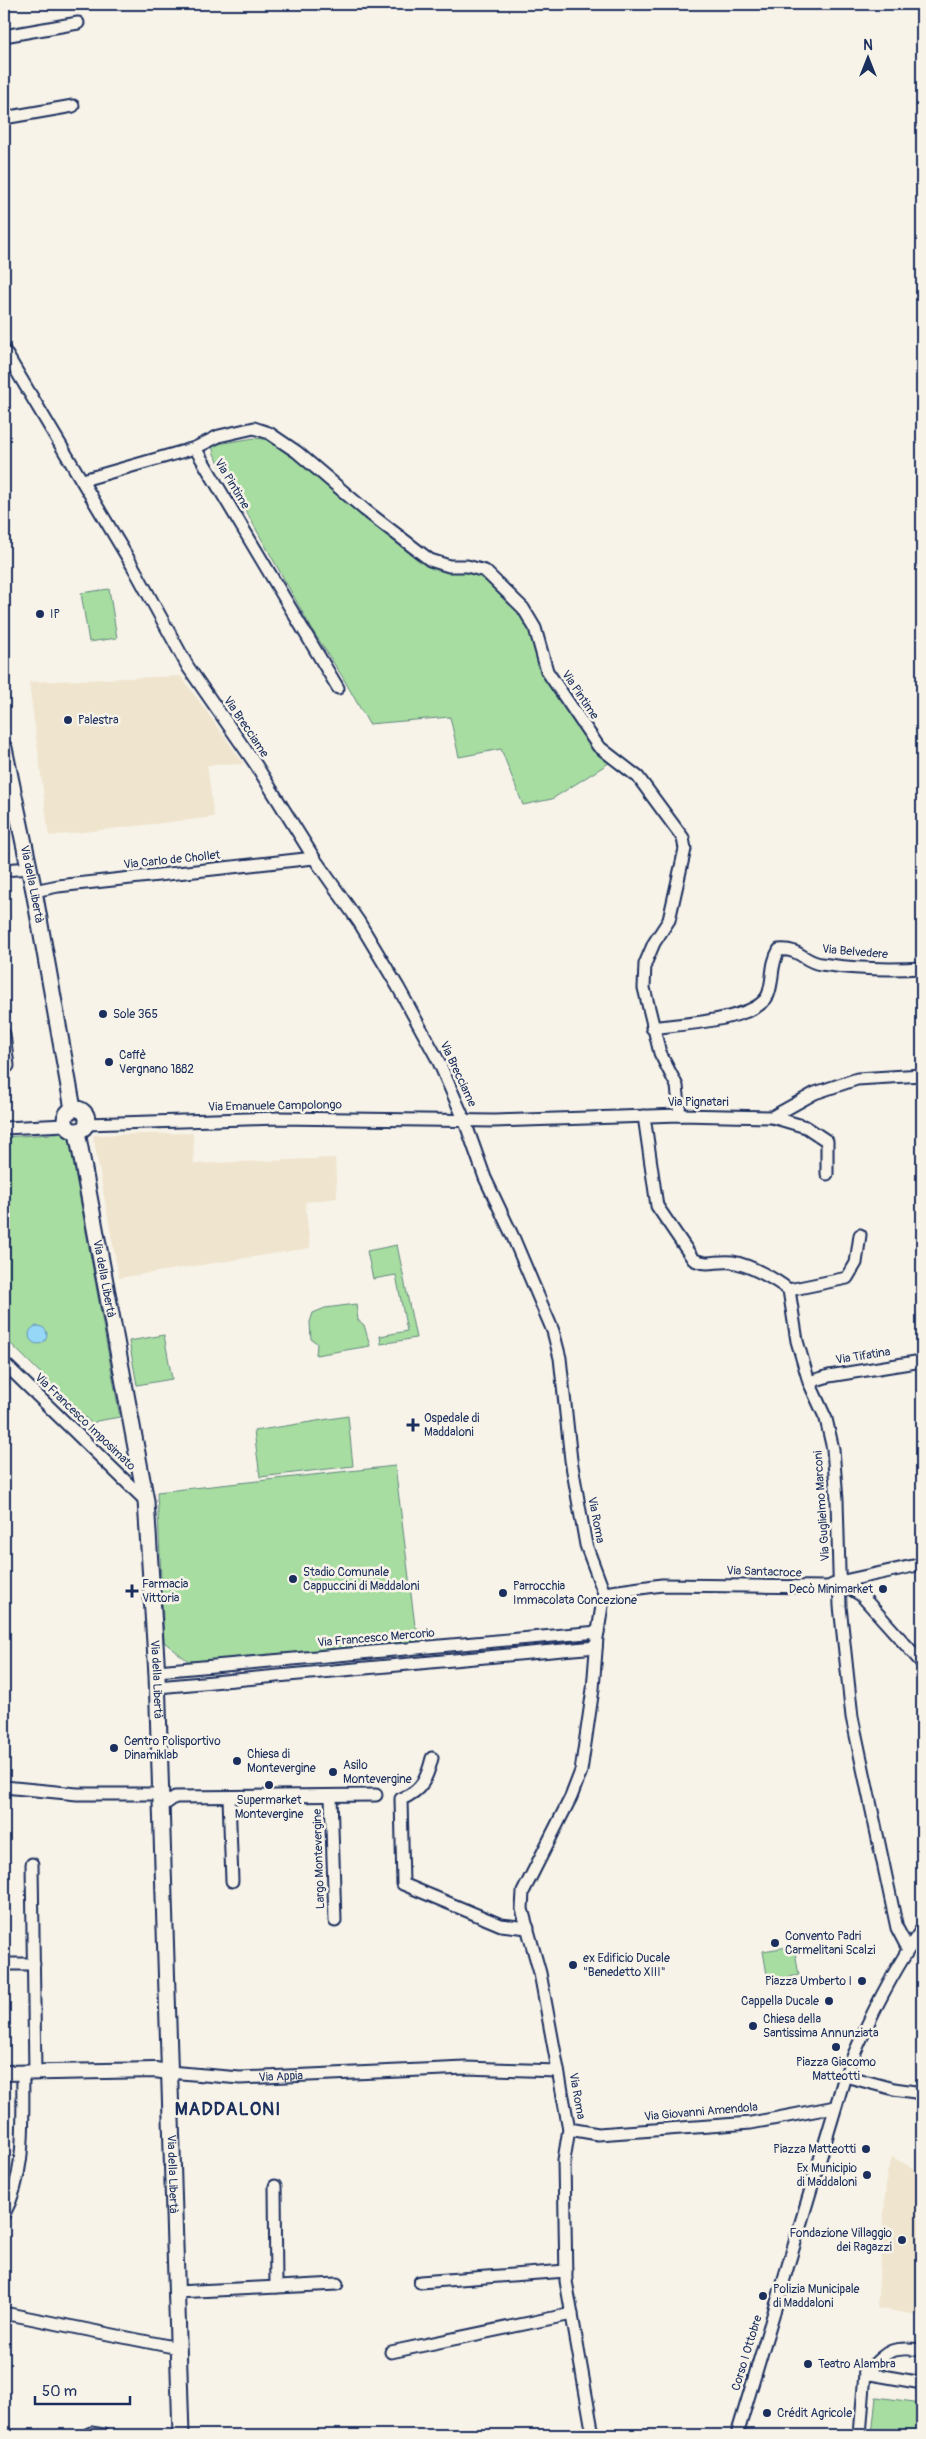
<svg xmlns="http://www.w3.org/2000/svg" width="926" height="2439" viewBox="0 0 926 2439" font-family="Pangolin,sans-serif">
	<style>
		.built { fill: #efe4ce }
		.green { fill: #a7dda0; stroke: #61867f }
		.water { fill: #96d7f8; stroke: #6594ba }
		.lines { fill: none; stroke-linecap: round; stroke-linejoin: round }
		.minor-casing { stroke: #1b2f5e; stroke-width: 15 }
		.tertiary-casing { stroke: #1b2f5e; stroke-width: 18 }
		.secondary-casing { stroke: #1b2f5e; stroke-width: 19 }
		.minor { stroke: #f7f3e8; stroke-width: 11 }
		.tertiary { stroke: #f7f3e8; stroke-width: 14 }
		.secondary { stroke: #f7f3e8; stroke-width: 15 }
		.poi-dot { fill: #1b2f5e; stroke: #f7f3e8; stroke-width: 2 }
		.labels { text-anchor: middle; dominant-baseline: central; stroke-width: 5; stroke-linejoin: round; paint-order: stroke }
		.street-label { font-size: 12px; fill: #1b2f5e; stroke: #f7f3e8 }
		.poi-label { font-size: 12px; fill: #1b2f5e; stroke: #f7f3e8; text-anchor: start }
		.district-label { font-size: 18px; font-weight: bold; letter-spacing: 1px; fill: #1b2f5e; stroke: #f7f3e8 }
	</style>
	<rect width="100%" height="100%" fill="#f7f3e8"/>
	<filter id="ink" filterUnits="userSpaceOnUse"><feTurbulence type="fractalNoise" baseFrequency=".02" numOctaves="2"/><feDisplacementMap in="SourceGraphic" scale="10" xChannelSelector="R" yChannelSelector="G"/><feConvolveMatrix kernelMatrix="1 2 1 2 8 2 1 2 1" color-interpolation-filters="sRGB"/></filter>
	<g filter="url(#ink)">
		<g class="built">
			<path d="M 181,676 L 244,764 L 207,765 L 214,817 L 49,836 L 29,682 Z"/>
			<path d="M 193,1133 L 194,1164 L 335,1158 L 337,1198 L 305,1202 L 310,1248 L 119,1278 L 93,1135 Z"/>
			<path d="M 892,2157 L 922,2173 L 922,2316 L 877,2308 L 887,2172 Z"/>
		</g>
		<g class="green">
			<path d="M 254,438 L 275,440 L 429,564 L 481,574 L 500,591 L 528,623 L 547,682 L 556,696 L 595,749 L 612,761 L 552,799 L 523,805 L 501,749 L 459,757 L 450,717 L 369,724 L 342,676 L 313,631 L 214,454 L 212,445 Z"/>
			<path d="M 109,589 L 117,638 L 89,642 L 81,593 Z"/>
			<path d="M 68,1133 L 120,1417 L 97,1421 L 92,1424 L 4,1337 L 4,1137 Z"/>
			<path d="M 397,1245 L 416,1338 L 381,1344 L 380,1336 L 407,1331 L 396,1275 L 373,1279 L 367,1251 Z"/>
			<path d="M 356,1304 L 358,1320 L 364,1325 L 370,1346 L 316,1355 L 317,1343 L 311,1339 L 310,1322 L 313,1313 L 325,1308 Z"/>
			<path d="M 164,1335 L 172,1379 L 137,1385 L 129,1341 Z"/>
			<path d="M 348,1416 L 353,1466 L 260,1477 L 254,1431 Z"/>
			<path d="M 395,1466 L 415,1626 L 422,1632 L 422,1642 L 192,1664 L 164,1642 L 157,1492 Z"/>
			<path d="M 794,1946 L 799,1975 L 768,1981 L 763,1951 Z"/>
			<path d="M 876,2397 L 922,2403 L 922,2435 L 872,2435 Z"/>
		</g>
		<circle class="water" cx="38" cy="1335" r="9"/>
		<g class="lines">
			<defs>
				<g id="minor">
					<path d="M 4,36 L 78,23"/>
					<path d="M 4,118 L 73,106"/>
					<path d="M 4,350 L 135,570 L 188,667 L 256,765 L 314,858 L 359,922 L 398,987 L 438,1060 L 464,1119 L 485,1178 L 513,1237 L 553,1331 L 560,1358 L 571,1460 L 586,1545 L 604,1593 L 597,1638 L 593,1689 L 581,1771 L 571,1797 L 523,1892 L 522,1909 L 540,1973 L 569,2129 L 564,2160 L 566,2281 L 593,2435"/>
					<path d="M 195,448 L 219,436 L 254,428 L 269,433 L 297,452 L 365,510 L 430,560 L 449,566 L 467,566 L 485,571 L 523,608 L 535,628 L 547,671 L 598,746 L 638,777 L 683,838 L 685,849 L 669,920 L 654,943 L 645,964 L 644,988 L 660,1053 L 677,1086 L 680,1115"/>
					<path d="M 83,480 L 195,448 L 338,688"/>
					<path d="M 4,870 L 29,868"/>
					<path d="M 34,891 L 58,886 L 314,858"/>
					<path d="M 652,1028 C 678,1024 756,1021 768,995 C 774,980 770,965 779,950 C 800,948 804,962 821,964 C 855,969 888,970 922,968"/>
					<path d="M 4,1034 L 8,1066"/>
					<path d="M 644,1116 L 657,1206 L 693,1259 C 706,1267 717,1260 732,1262 C 750,1265 775,1279 789,1290 L 797,1341 L 809,1382 L 826,1419 L 833,1449 L 837,1500 L 840,1606 L 852,1717 L 897,1928 L 908,1949"/>
					<path d="M 772,1117 L 806,1127 L 827,1141 L 827,1174"/>
					<path d="M 86,1124 L 279,1118 L 494,1121 L 680,1115 L 772,1117 L 815,1093 L 857,1079 L 922,1075"/>
					<path d="M 4,1128 L 65,1125"/>
					<path d="M 789,1290 L 847,1278 L 856,1263 L 860,1235"/>
					<path d="M 4,1363 L 146,1501"/>
					<path d="M 809,1382 L 829,1376 L 922,1361"/>
					<path d="M 839,1582 L 861,1595 L 922,1663"/>
					<path d="M 604,1593 L 662,1585 L 828,1587 L 839,1582 L 922,1564"/>
					<path d="M 157,1671 L 598,1632"/>
					<path d="M 158,1687 L 596,1647"/>
					<path d="M 432,1758 C 427,1778 422,1791 401,1799 L 403,1884 L 501,1925 L 528,1928"/>
					<path d="M 4,1787 L 77,1794 L 160,1794"/>
					<path d="M 331,1796 L 335,1921"/>
					<path d="M 229,1797 L 232,1881"/>
					<path d="M 161,1807 L 175,1797 L 376,1795"/>
					<path d="M 32,1864 L 35,2073"/>
					<path d="M 4,1964 L 34,1964"/>
					<path id="s1" d="M 169,2072 L 240,2078 L 466,2068 L 558,2071"/>
					<path d="M 845,2076 L 894,2089 L 922,2093"/>
					<path d="M 569,2129 L 598,2134 L 751,2123 L 835,2107"/>
					<path d="M 275,2186 L 276,2287"/>
					<path d="M 4,2214 C 27,2172 22,2121 23,2073"/>
					<path d="M 420,2282 L 566,2271"/>
					<path d="M 176,2292 L 337,2284"/>
					<path d="M 9,2314 L 178,2348"/>
					<path d="M 391,2352 L 572,2314"/>
					<path d="M 865,2373 C 888,2351 890,2346 922,2350"/>
					<path d="M 865,2373 L 922,2383"/>
					<path d="M 87,2435 L 91,2433 L 104,2435"/>
					<path d="M 737,2435 L 845,2076 C 866,2024 890,1975 922,1929"/>
					<path d="M 860,2435 L 865,2373"/>
				</g>
				<path id="tertiary" d="M 4,2073 L 155,2070 L 169,2072"/>
				<g id="secondary">
					<path id="s2" d="M 4,748 L 34,891 L 73,1109"/>
					<circle cx="76" cy="1120" r="11"/>
					<path id="s3" d="M 77,1132 L 146,1501 L 157,1675 L 181,2435"/>
				</g>
			</defs>
			<use href="#minor" class="minor-casing"/>
			<use href="#tertiary" class="tertiary-casing"/>
			<use href="#secondary" class="secondary-casing"/>
			<use href="#minor" class="minor"/>
			<use href="#tertiary" class="tertiary"/>
			<use href="#secondary" class="secondary"/>
		</g>
	</g>
	<g class="poi-dot">
		<circle cx="40" cy="614" r="5"/>
		<circle cx="68" cy="720" r="5"/>
		<circle cx="103" cy="1014" r="5"/>
		<circle cx="109" cy="1062" r="5"/>
		<path d="M410.5 1417.5h5v5h5v5h-5v5h-5v-5h-5v-5h5z"/>
		<circle cx="293" cy="1579" r="5"/>
		<circle cx="883" cy="1589" r="5"/>
		<path d="M129.5 1583.5h5v5h5v5h-5v5h-5v-5h-5v-5h5z"/>
		<circle cx="503" cy="1593" r="5"/>
		<circle cx="114" cy="1748" r="5"/>
		<circle cx="237" cy="1761" r="5"/>
		<circle cx="333" cy="1772" r="5"/>
		<circle cx="269" cy="1785" r="5"/>
		<circle cx="775" cy="1943" r="5"/>
		<circle cx="573" cy="1965" r="5"/>
		<circle cx="862" cy="1981" r="5"/>
		<circle cx="829" cy="2001" r="5"/>
		<circle cx="753" cy="2026" r="5"/>
		<circle cx="836" cy="2047" r="5"/>
		<circle cx="866" cy="2149" r="5"/>
		<circle cx="867" cy="2175" r="5"/>
		<circle cx="902" cy="2240" r="5"/>
		<circle cx="763" cy="2296" r="5"/>
		<circle cx="808" cy="2364" r="5"/>
		<circle cx="767" cy="2413" r="5"/>
	</g>
	<g class="labels">
		<g class="street-label">
			<text transform="translate(232 484) rotate(59)">Via Pintime</text>
			<text transform="translate(580 695) rotate(56)">Via Pintime</text>
			<text transform="translate(246 727) rotate(56)">Via Brecciame</text>
			<text transform="translate(172 860) rotate(-6)">Via Carlo de Chollet</text>
			<text stroke="none"><textPath href="#s2" startOffset="139">Via della Libertà</textPath></text>
			<text transform="translate(855 952) rotate(5)">Via Belvedere</text>
			<text transform="translate(458 1074) rotate(65)">Via Brecciame</text>
			<text x="698" y="1102">Via Pignatari</text>
			<text transform="translate(275 1106) rotate(-1)">Via Emanuele Campolongo</text>
			<text stroke="none"><textPath href="#s3" startOffset="149">Via della Libertà</textPath></text>
			<text transform="translate(863 1356) rotate(-9)">Via Tifatina</text>
			<text transform="translate(85 1422) rotate(44)">Via Francesco Imposimato</text>
			<text transform="translate(822 1506) rotate(-94)">Via Guglielmo Marconi</text>
			<text transform="translate(596 1520) rotate(79)">Via Roma</text>
			<text transform="translate(764 1572) rotate(2)">Via Santacroce</text>
			<text transform="translate(376 1638) rotate(-5)">Via Francesco Mercorio</text>
			<text stroke="none"><textPath href="#s3" startOffset="554">Via della Libertà</textPath></text>
			<text transform="translate(319 1859) rotate(-92)">Largo Montevergine</text>
			<text stroke="none"><textPath href="#s1" startOffset="112">Via Appia</textPath></text>
			<text transform="translate(577 2096) rotate(80)">Via Roma</text>
			<text transform="translate(701 2112) rotate(-5)">Via Giovanni Amendola</text>
			<text stroke="none"><textPath href="#s3" startOffset="1049">Via della Libertà</textPath></text>
			<text transform="translate(747 2353) rotate(-73)">Corso I Ottobre</text>
		</g>
		<g class="poi-label">
			<text x="50" y="614">IP</text>
			<text x="78" y="720">Palestra</text>
			<text x="113" y="1014">Sole 365</text>
			<text x="119" y="1055">Caffè<tspan x="119" dy="14">Vergnano 1882</tspan></text>
			<text x="424" y="1418">Ospedale di<tspan x="424" dy="14">Maddaloni</tspan></text>
			<text x="303" y="1572">Stadio Comunale<tspan x="303" dy="14">Cappuccini di Maddaloni</tspan></text>
			<text x="142" y="1584">Farmacia<tspan x="142" dy="14">Vittoria</tspan></text>
			<text x="513" y="1586">Parrocchia<tspan x="513" dy="14">Immacolata Concezione</tspan></text>
			<text x="873" y="1589" text-anchor="end">Decò Minimarket</text>
			<text x="124" y="1741">Centro Polisportivo<tspan x="124" dy="14">Dinamiklab</tspan></text>
			<text x="247" y="1754">Chiesa di<tspan x="247" dy="14">Montevergine</tspan></text>
			<text x="343" y="1765">Asilo<tspan x="343" dy="14">Montevergine</tspan></text>
			<text x="269" y="1800" text-anchor="middle">Supermarket<tspan x="269" dy="14">Montevergine</tspan></text>
			<text x="785" y="1936">Convento Padri<tspan x="785" dy="14">Carmelitani Scalzi</tspan></text>
			<text x="583" y="1958">ex Edificio Ducale<tspan x="583" dy="14">"Benedetto XIII"</tspan></text>
			<text x="852" y="1981" text-anchor="end">Piazza Umberto I</text>
			<text x="819" y="2001" text-anchor="end">Cappella Ducale</text>
			<text x="763" y="2019">Chiesa della<tspan x="763" dy="14">Santissima Annunziata</tspan></text>
			<text x="836" y="2062" text-anchor="middle">Piazza Giacomo<tspan x="836" dy="14">Matteotti</tspan></text>
			<text x="856" y="2149" text-anchor="end">Piazza Matteotti</text>
			<text x="857" y="2168" text-anchor="end">Ex Municipio<tspan x="857" dy="14">di Maddaloni</tspan></text>
			<text x="892" y="2233" text-anchor="end">Fondazione Villaggio<tspan x="892" dy="14">dei Ragazzi</tspan></text>
			<text x="773" y="2289">Polizia Municipale<tspan x="773" dy="14">di Maddaloni</tspan></text>
			<text x="818" y="2364">Teatro Alambra</text>
			<text x="777" y="2413">Crédit Agricole</text>
		</g>
		<g class="district-label">
			<text x="228" y="2109">MADDALONI</text>
		</g>
	</g>
	<rect width="926" height="2439" fill="none" stroke="#f7f3e8" stroke-width="20"/>
	<rect x="10" y="10" width="906" height="2419" fill="none" stroke="#1b2f5e" stroke-width="2" filter="url(#ink)"/>
	<g transform="translate(868 58)" stroke="#f7f3e8" stroke-width="4" paint-order="stroke">
	<path d="M0-4L9 19L0 12L-9 19Z" fill="#1b2f5e"/>
	<text y="-8" font-size="14" font-weight="bold" text-anchor="middle" fill="#1b2f5e">N</text>
	</g>
	<path d="M35 2396v8h95v-8" fill="none" stroke="#1b2f5e" stroke-width="2.5"/>
	<text x="42" y="2396" font-size="15" fill="#1b2f5e" stroke="#f7f3e8" stroke-width="4" paint-order="stroke">50 m</text>
</svg>
